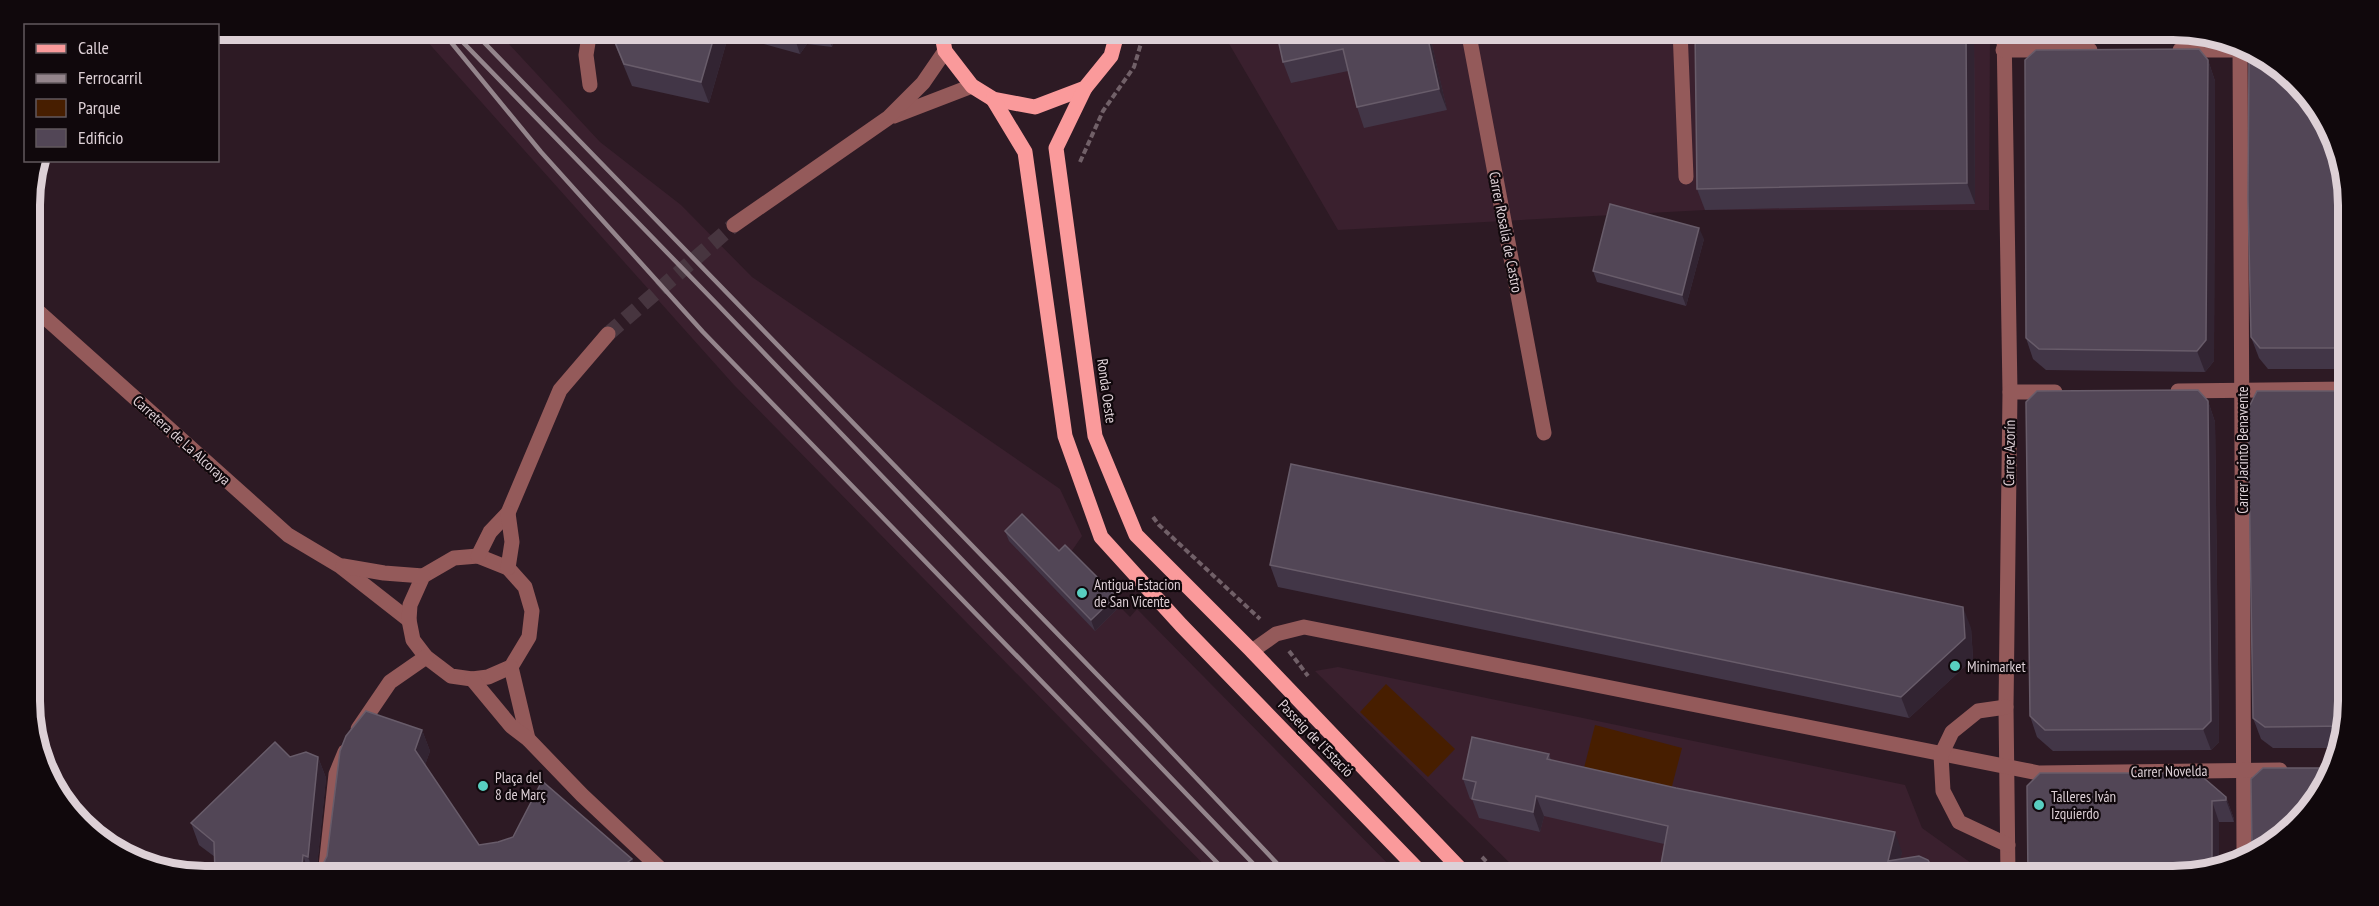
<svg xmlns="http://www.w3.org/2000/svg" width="2379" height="906" viewBox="0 0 2379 906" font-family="'PT Sans Narrow',sans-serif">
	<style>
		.built { fill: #3a202e }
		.green { fill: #471e00 }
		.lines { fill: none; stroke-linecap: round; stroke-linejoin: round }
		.minor-tunnel { stroke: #47353f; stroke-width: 15; stroke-dasharray: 15 8; stroke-linecap: butt }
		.path { stroke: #716068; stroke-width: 4; stroke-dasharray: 6 3; stroke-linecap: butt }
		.minor { stroke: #945a5a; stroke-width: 15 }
		.major { stroke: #fa9a9b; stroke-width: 15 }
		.rail { stroke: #94858c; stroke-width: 4.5 }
		.wall { fill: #423647 }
		.shaded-wall { fill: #322432 }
		.building { fill: #524656; stroke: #685c6a; stroke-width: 1.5 }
		.poi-dot { fill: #58cec0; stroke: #10080c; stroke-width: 2 }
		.labels { text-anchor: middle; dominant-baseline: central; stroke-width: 4.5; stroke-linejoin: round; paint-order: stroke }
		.street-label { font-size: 15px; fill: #ddd0d6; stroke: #10080c }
		.poi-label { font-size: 15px; fill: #ddd0d6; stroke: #10080c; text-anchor: start }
		.rim { fill: none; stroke: #ddd0d6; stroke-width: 8 }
	</style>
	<rect width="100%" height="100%" fill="#2d1a24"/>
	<g class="built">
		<path d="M 417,30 L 496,30 L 600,142 L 681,205 L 752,277 L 1060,489 L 1082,536 L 1069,555 L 1130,617 L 1137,609 L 1400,876 L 1215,876 L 734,385 Z"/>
		<path d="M 1221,30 L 1990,30 L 1989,210 L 1705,210 L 1338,230 Z"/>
		<path d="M 1338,667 L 1905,785 L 1922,828 L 1978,868 L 1978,876 L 1523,876 L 1315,671 Z"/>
	</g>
	<g class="green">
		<path d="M 1386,684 L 1455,749 L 1428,777 L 1360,712 Z"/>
		<path d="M 1595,725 L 1682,748 L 1671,790 L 1584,768 Z"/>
	</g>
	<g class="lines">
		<path class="minor-tunnel" d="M 608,334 L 734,225"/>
		<g class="path">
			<path d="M 1080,162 L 1103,111 L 1134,67 L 1145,30"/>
			<path d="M 1153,517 L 1159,525 L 1260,619"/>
			<path d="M 1289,651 L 1308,676"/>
			<path d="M 1482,857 L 1500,876"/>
		</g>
		<g class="minor">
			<path d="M 1468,30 L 1544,433"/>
			<path d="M 1680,30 L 1686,177"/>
			<path d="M 2004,30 L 2010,392 L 2006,707 L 2008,876"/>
			<path d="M 2240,46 L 2244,853"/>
			<path d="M 2003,50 L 2090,50"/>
			<path d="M 2180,50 L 2246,50"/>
			<path d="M 590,85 L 586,55 L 590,30"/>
			<path d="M 894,116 L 972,86"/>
			<path d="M 734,225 L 888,118 L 923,83 L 945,51"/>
			<path d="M 31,305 L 288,535 L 340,566 L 409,620"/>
			<path d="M 2178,391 L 2348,389"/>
			<path d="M 2010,392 L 2055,392"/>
			<path d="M 478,556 L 508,568 L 525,587 L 532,611 L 529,637 L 511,667 L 488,677 L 472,679 L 451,676 L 426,657 L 413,640 L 409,620 L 410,605 L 423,576 L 454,558 Z"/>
			<path d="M 478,556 L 490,532 L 508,513 L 560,390 L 608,334"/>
			<path d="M 343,566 L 384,573 L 423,576"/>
			<path d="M 508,568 L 512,542 L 508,513"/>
			<path d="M 1252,651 L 1276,634 L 1304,627 L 2039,773 L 2280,770"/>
			<path d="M 511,667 L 528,739"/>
			<path d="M 472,679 L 511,726 L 528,739 L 582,795 L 668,876"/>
			<path d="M 2006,707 L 1978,711 L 1952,732 L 1941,755 L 1943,791 L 1959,822 L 2008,845"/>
			<path d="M 358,729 L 390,682 L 426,657"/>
			<path d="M 325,876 L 336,774 L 345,752"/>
		</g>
		<g class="major">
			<path d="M 941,30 L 945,51 L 972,86 L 993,99 L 1035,107 L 1085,88 L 1111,56 L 1118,30"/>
			<path d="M 1085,88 L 1056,148 L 1095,436 L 1136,535 L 1252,651 L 1467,876"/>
			<path d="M 993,99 L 1025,152 L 1065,436 L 1101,537 L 1181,625 L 1424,876"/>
		</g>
		<g class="rail">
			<path d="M 441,30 L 541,152 L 703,332 L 1230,876"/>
			<path d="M 451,30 L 717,304 L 1265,876"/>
			<path d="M 472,30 L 1148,727 L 1289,876"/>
		</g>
	</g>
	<g class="wall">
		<path d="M 609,30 L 730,30 L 709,103 L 632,86 Z"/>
		<path d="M 737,30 L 837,30 L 832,47 L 807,44 L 800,54 L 757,42 Z"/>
		<path d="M 1276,30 L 1427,30 L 1432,45 L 1447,110 L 1364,128 L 1357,107 L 1348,71 L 1291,83 L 1283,62 Z"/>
		<path d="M 1974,30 L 1975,204 L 1705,210 L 1697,189 Z"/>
		<path d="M 2044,30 L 2174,30 L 2179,31 Z"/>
		<path d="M 2208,60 L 2215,81 L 2214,361 L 2205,372 L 2046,370 L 2033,359 L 2026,338 Z"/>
		<path d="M 2347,182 L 2348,369 L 2268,369 L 2259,358 L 2251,337 Z"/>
		<path d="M 1704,239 L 1686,306 L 1597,282 L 1593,271 Z"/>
		<path d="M 2208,401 L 2215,422 L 2219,742 L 2211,750 L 2053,751 L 2037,737 L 2030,716 Z"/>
		<path d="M 1005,531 L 1059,551 L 1120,606 L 1095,631 L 1009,541 Z"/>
		<path d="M 1270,565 L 1971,628 L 1973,659 L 1909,718 L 1278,587 Z"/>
		<path d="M 2349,700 L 2341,748 L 2273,748 L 2261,739 L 2253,718 Z"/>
		<path d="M 422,730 L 430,751 L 425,765 L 479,845 L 632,859 L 638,876 L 329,876 L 324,862 L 327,856 Z"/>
		<path d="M 1549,754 L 1551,760 L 1902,852 L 1900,859 L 1932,867 L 1935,876 L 1665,876 L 1661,864 L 1664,844 L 1544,816 L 1540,832 L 1479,818 L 1472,799 L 1470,799 L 1463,779 Z"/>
		<path d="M 290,757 L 318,757 L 326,778 L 316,876 L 216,876 L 215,857 L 199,845 L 191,823 Z"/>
		<path d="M 2040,773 L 2226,797 L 2234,819 L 2234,822 L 2219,822 L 2219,863 L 2185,876 Z"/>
	</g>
	<g class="shaded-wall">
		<path d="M 716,30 L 730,30 L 709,103 L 701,82 Z"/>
		<path d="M 830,30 L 837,30 L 832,47 L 828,36 Z"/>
		<path d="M 1426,30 L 1427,30 L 1432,45 L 1447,110 L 1439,89 Z"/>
		<path d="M 1966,30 L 1974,30 L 1975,204 L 1967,183 Z"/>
		<path d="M 802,33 L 807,44 L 800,54 L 796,42 Z"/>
		<path d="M 2208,60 L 2215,81 L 2214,361 L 2205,372 L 2197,351 Z"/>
		<path d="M 1699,228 L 1704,239 L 1686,306 L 1682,295 Z"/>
		<path d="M 2208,401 L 2215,422 L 2219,742 L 2211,750 L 2203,729 Z"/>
		<path d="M 1116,596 L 1120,606 L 1095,631 L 1091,620 Z"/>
		<path d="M 1963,607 L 1971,628 L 1973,659 L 1909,718 L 1901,697 Z"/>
		<path d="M 422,730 L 430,751 L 423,771 L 415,750 Z"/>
		<path d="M 318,757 L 326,778 L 316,876 L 315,876 L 308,857 Z"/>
		<path d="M 1536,796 L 1544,816 L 1540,832 L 1533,812 Z"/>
		<path d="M 2226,797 L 2234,819 L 2234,822 L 2226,800 Z"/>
		<path d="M 2212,801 L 2219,822 L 2219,863 L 2212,866 Z"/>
		<path d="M 1895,832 L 1902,852 L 1897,876 L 1888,861 Z"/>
		<path d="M 303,855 L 310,876 L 301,876 Z"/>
		<path d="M 632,859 L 638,876 L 609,876 Z"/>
		<path d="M 1932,867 L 1935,876 L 1931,876 Z"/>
	</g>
	<g class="building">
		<path d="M 610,30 L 716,30 L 701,82 L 624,64 Z"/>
		<path d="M 752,30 L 830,30 L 828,36 L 802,33 L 796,42 Z"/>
		<path d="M 1276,30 L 1426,30 L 1439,89 L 1357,107 L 1343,49 L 1283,62 Z"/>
		<path d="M 1695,30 L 1966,30 L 1967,183 L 1697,189 Z"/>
		<path d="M 2199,49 L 2208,60 L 2206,340 L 2197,351 L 2039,349 L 2026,338 L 2025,60 L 2036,50 Z"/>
		<path d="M 2253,56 L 2313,98 L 2347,182 L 2348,348 L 2260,348 L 2251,337 L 2248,198 L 2249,60 Z"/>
		<path d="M 1610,204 L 1699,228 L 1682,295 L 1593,271 Z"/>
		<path d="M 2198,390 L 2208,401 L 2211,721 L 2203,729 L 2045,730 L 2030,716 L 2026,402 L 2037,391 Z"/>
		<path d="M 2257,391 L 2348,391 L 2349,700 L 2345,726 L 2265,727 L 2253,718 L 2248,409 Z"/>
		<path d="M 1291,464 L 1963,607 L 1965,638 L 1901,697 L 1270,565 Z"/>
		<path d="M 1022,514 L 1059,551 L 1065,545 L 1116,596 L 1091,620 L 1005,531 Z"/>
		<path d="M 366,711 L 422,730 L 415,750 L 479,845 L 498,842 L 513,837 L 542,781 L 632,859 L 609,876 L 360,876 L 357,872 L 324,862 L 327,856 L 340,751 L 346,736 Z"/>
		<path d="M 1472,737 L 1549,754 L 1547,759 L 1676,788 L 1895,832 L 1888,861 L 1919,856 L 1928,860 L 1932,867 L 1931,876 L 1718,876 L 1661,864 L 1668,826 L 1536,796 L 1533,812 L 1472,799 L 1476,782 L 1463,779 Z"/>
		<path d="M 275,742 L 290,757 L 306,752 L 318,757 L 308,857 L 303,855 L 301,876 L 216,876 L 215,872 L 214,842 L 191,823 Z"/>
		<path d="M 2263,768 L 2332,768 L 2280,840 L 2252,850 L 2251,779 Z"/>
		<path d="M 2040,773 L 2198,773 L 2226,797 L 2226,800 L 2212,801 L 2212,866 L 2185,876 L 2028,876 L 2027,786 Z"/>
	</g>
	<g class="poi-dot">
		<circle cx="1082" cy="593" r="6"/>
		<circle cx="1955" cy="666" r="6"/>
		<circle cx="483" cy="786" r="6"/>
		<circle cx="2039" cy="805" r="6"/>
	</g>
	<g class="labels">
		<g class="street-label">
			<text transform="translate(1506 232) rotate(79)">Carrer Rosalía de Castro</text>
			<text transform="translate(1107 391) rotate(82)">Ronda Oeste</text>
			<text transform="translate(182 440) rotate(42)">Carretera de La Alcoraya</text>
			<text transform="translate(2242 450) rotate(-90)">Carrer Jacinto Benavente</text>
			<text transform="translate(2009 453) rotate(-89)">Carrer Azorín</text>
			<text transform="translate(1316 738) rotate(46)">Passeig de l'Estació</text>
			<text transform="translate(2169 771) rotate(-1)">Carrer Novelda</text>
		</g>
		<g class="poi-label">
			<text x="1094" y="584">Antigua Estacion<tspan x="1094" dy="17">de San Vicente</tspan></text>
			<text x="1967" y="666">Minimarket</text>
			<text x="495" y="777">Plaça del<tspan x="495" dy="17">8 de Març</tspan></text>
			<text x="2051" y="796">Talleres Iván<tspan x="2051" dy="17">Izquierdo</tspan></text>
		</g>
	</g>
	<path d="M0 0H2379V906H0ZM205 40H2173A165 165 0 0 1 2338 205V701A165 165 0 0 1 2173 866H205A165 165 0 0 1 40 701V205A165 165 0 0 1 205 40Z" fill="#10080c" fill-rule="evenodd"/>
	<path class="rim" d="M205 40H2173A165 165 0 0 1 2338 205V701A165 165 0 0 1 2173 866H205A165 165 0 0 1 40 701V205A165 165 0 0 1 205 40Z"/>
	<rect x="24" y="24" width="195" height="138" fill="#10080c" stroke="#62585d" stroke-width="1.5"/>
	<rect x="36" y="44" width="30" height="9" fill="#fa9a9b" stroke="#62585d" stroke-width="1.5"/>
	<text x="78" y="54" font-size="18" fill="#ddd0d6">Calle</text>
	<rect x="36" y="74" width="30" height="9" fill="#94858c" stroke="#62585d" stroke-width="1.5"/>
	<text x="78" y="84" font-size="18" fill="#ddd0d6">Ferrocarril</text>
	<rect x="36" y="99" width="30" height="18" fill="#471e00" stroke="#62585d" stroke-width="1.5"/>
	<text x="78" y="114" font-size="18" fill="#ddd0d6">Parque</text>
	<rect x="36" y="129" width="30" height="18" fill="#524656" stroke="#62585d" stroke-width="1.5"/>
	<text x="78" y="144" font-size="18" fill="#ddd0d6">Edificio</text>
</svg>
